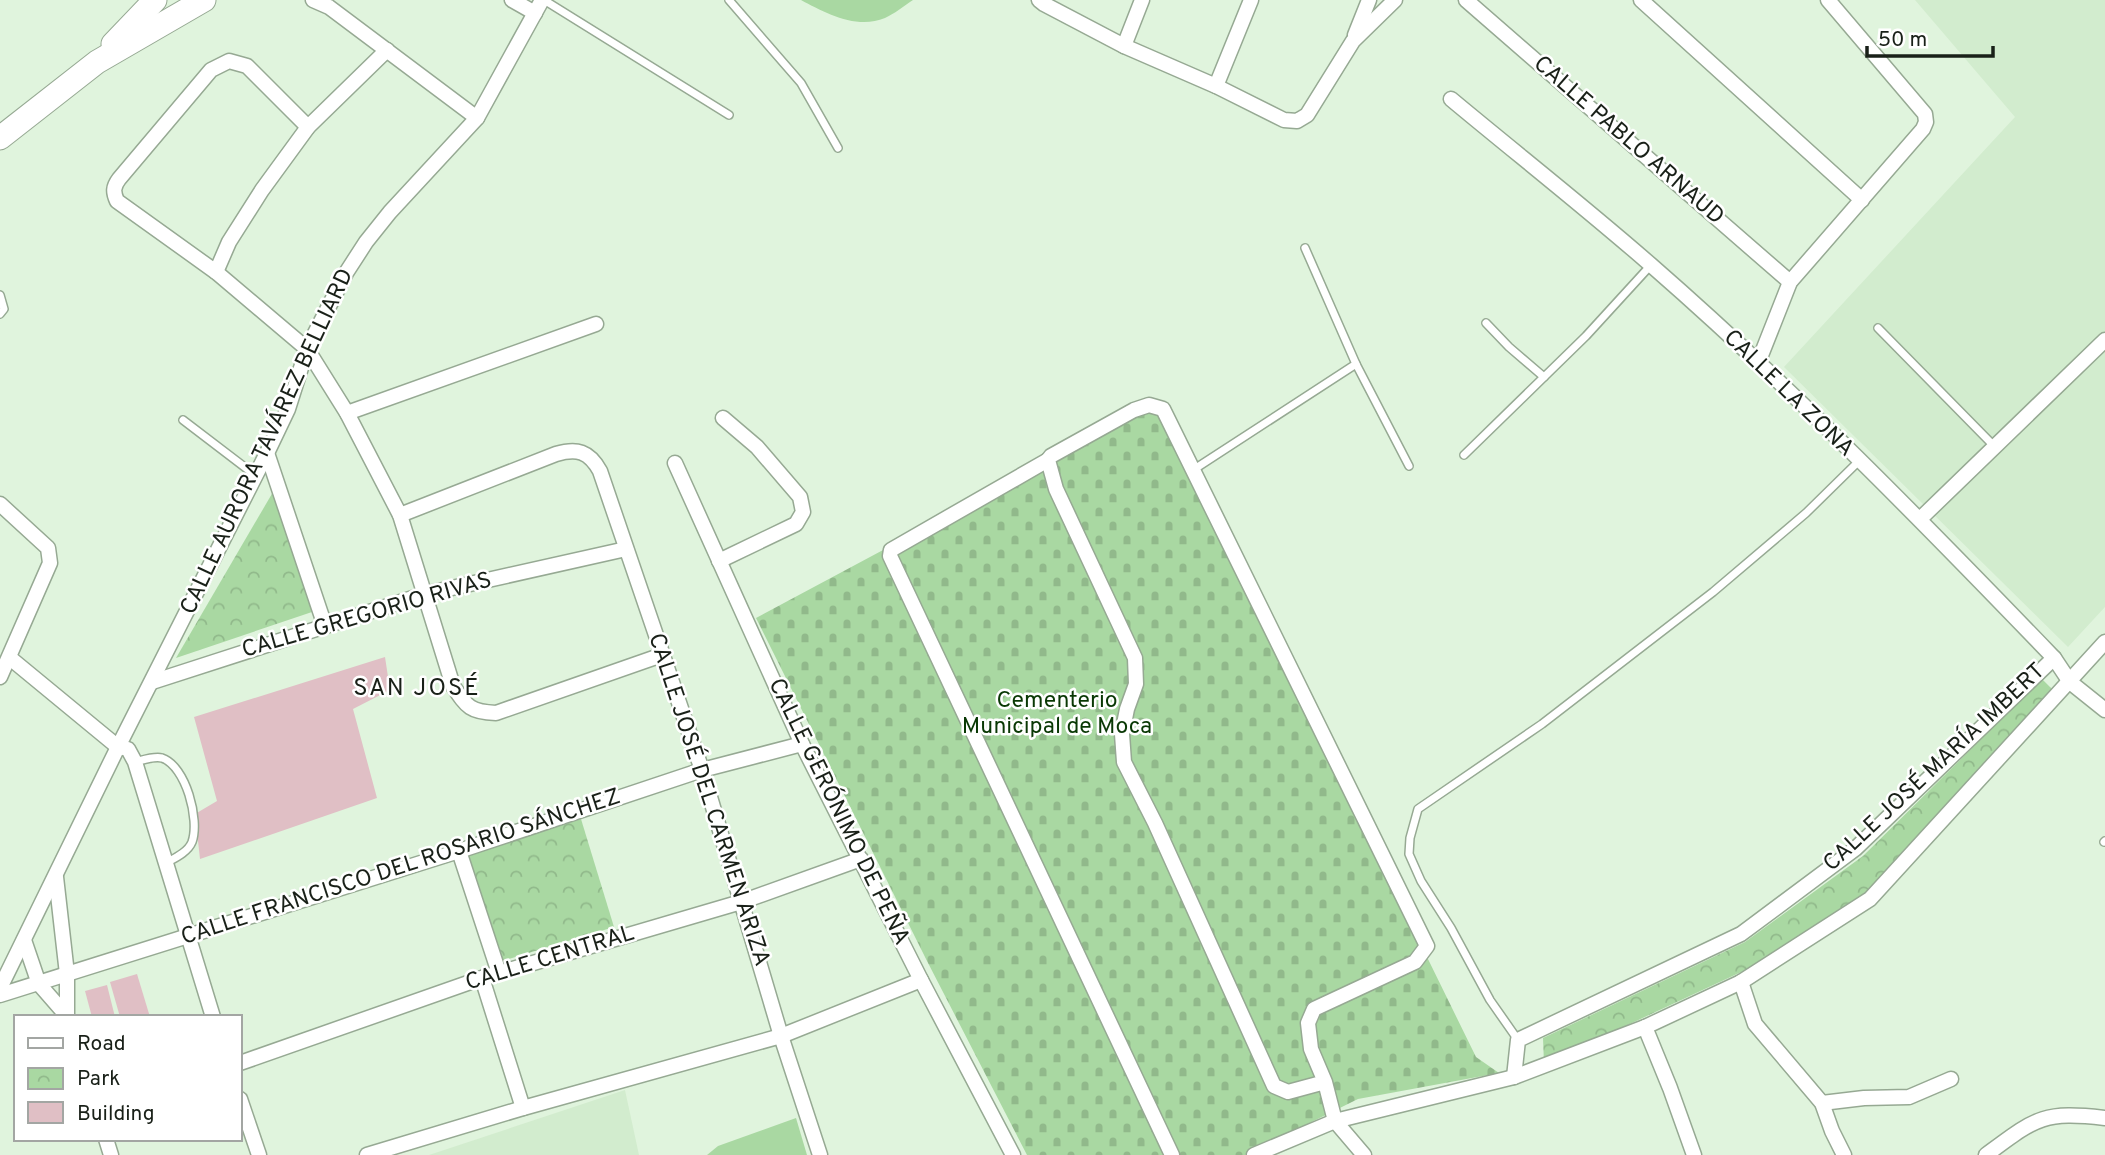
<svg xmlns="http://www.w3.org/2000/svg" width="2105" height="1155" viewBox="0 0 2105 1155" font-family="Overpass,sans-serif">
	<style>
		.built { fill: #d2ecce }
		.cemetery { fill: url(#cemetery-stones) }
		.park { fill: url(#park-crowns) }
		.garden { fill: #a9d8a2 }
		.building { fill: #e0bfc5 }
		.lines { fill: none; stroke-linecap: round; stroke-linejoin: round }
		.service-casing { stroke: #96a993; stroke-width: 10 }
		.minor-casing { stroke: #96a993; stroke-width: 17 }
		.primary-casing { stroke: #96a993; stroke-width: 25 }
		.service { stroke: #fff; stroke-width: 7 }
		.minor { stroke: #fff; stroke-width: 14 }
		.primary { stroke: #fff; stroke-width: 23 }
		.labels { text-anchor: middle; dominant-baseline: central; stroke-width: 5; stroke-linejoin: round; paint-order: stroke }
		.street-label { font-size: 23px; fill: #192018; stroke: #fff }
		.park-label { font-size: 23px; fill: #093804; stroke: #fff }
		.neighbourhood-label { font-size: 24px; letter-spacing: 2px; fill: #192018; stroke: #fff }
	</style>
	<defs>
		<pattern id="cemetery-stones" width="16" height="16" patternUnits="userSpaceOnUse" patternTransform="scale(1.75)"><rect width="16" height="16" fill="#a9d8a2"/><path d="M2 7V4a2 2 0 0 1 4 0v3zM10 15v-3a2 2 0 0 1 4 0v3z" fill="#91b98b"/></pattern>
		<pattern id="park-crowns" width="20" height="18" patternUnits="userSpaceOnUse" patternTransform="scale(1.75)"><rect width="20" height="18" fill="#a9d8a2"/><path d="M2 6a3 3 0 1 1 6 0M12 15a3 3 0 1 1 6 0" fill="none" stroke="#91b98b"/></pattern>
	</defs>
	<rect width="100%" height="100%" fill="#e0f4dd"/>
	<g class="built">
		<path d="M 1915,0 L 2105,0 L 2105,607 L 2068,647 L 1784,367 L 2015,117 Z"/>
		<path d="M 625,1090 L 639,1155 L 429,1155 Z"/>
	</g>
	<path class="cemetery" d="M 1156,404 L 1476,1057 L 1499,1073 L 1358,1099 L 1245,1155 L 1027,1155 L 927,961 L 756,618 Z"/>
	<g class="park">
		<path d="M 273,492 L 312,612 L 176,658 Z"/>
		<path d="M 2042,679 L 2053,690 L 1867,894 L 1754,966 L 1544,1064 L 1543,1038 L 1745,942 L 1863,856 Z"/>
		<path d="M 581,819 L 614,927 L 502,961 L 465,855 Z"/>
	</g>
	<g class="garden">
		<path d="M 801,0 L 913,0 C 904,6 894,14 885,18 C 857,30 825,13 801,0 Z"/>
		<path d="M 796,1118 L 807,1155 L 707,1155 L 718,1146 Z"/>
	</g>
	<g class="building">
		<path d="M 385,657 L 390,690 L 353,709 L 377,798 L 200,859 L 195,814 L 217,801 L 194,717 Z"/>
		<path d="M 137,974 L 150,1017 L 120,1017 L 110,982 Z"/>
		<path d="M 107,985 L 115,1017 L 92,1017 L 85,991 Z"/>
	</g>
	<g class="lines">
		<defs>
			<g id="service">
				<path d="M 544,0 L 729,115"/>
				<path d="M 729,0 L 801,83 L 838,148"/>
				<path d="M 0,295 L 4,309 L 0,314"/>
				<path d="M 1486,323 L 1509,347 L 1544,377 L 1586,336 L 1651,265"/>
				<path d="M 1878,328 L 1994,446"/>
				<path d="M 1356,364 L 1409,466"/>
				<path d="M 183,420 L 255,475"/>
				<path d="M 1464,455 L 1544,377"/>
				<path d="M 1193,470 L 1356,364 L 1305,248"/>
				<path d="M 135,762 C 143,760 154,756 162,758 C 186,766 200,820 192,842 C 188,852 175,858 166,863"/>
				<path d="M 2104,842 L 2105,841"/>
				<path d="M 1518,1040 L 1490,1000 L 1451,928 L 1421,881 L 1409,854 L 1410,838 L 1418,809 L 1542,724 L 1713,592 L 1806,513 L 1859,461"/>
			</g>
			<g id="minor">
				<path d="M 313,0 L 329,7 L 477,118"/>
				<path d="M 512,0 L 535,13"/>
				<path d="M 1039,0 L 1044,4 L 1124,46 L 1216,86 L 1284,120 L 1297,121 L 1307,115 L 1353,41 L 1395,0"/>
				<path d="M 1466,0 L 1790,282"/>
				<path d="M 1641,0 L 1862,200"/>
				<path d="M 1355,35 L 1369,0"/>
				<path d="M 1124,46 L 1142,0"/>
				<path d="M 1216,86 L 1251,0"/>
				<path d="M 1451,99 C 1517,154 1586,208 1651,265 C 1792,388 1924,523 2054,658 L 2070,682 L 2105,710"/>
				<path d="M 308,127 L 247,66 L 229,61 L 211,70 L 119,179 C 113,187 113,192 117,201 L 216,272 L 307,349 L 347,413 L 400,515 L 453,686 C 467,707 470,712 496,713 L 662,655"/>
				<path d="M 216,272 L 229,242 L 262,190 L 308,127 L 387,50"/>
				<path d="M 1758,363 L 1790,282 L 1923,129 L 1926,122 L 1925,114 L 1828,0"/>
				<path d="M 347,413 L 596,324"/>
				<path d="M 267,453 L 325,626"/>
				<path d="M 1048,460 L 891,550 L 890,556 L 1172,1155"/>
				<path d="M 675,463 L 802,744 L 921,980 L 1013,1155"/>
				<path d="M 0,504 L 48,548 L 50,563 L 0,677"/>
				<path d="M 400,515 L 556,454 C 577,448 589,451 600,471 L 702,770 L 781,1036 L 820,1155"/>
				<path d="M 1920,519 L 2105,340"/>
				<path d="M 719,561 L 796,524 L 803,512 L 800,497 L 757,447 L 723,418"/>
				<path d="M 10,658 L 118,747 L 128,749 L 135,762 L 213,1017"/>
				<path d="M 152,682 L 425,594 L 626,549"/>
				<path d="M 459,851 L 499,973"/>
				<path d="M 56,877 L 67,974 L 67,1017"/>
				<path d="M 24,940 L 39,984 L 67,1016"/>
				<path d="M 482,978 L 523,1108"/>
				<path d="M 1741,982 L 1755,1024 L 1822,1103 L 1832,1131 L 1844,1155"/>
				<path d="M 0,988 L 118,747 L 267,453 L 288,409 L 307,349 L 346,273 L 366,242 L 390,212 L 477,118 L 542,0"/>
				<path d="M 0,995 L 459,851 L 702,770 L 802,744"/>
				<path d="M 1645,1027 L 1670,1088 L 1694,1155"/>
				<path d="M 240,1063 L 482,978 L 741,902 L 861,859"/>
				<path d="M 1514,1077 L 1518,1040 L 1741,934 L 1855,849 L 2054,658"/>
				<path d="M 1325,1082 L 1288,1092 L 1274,1086 L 1155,823 L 1124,762 L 1122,734 L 1127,709 L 1136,684 L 1135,658 L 1056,489 L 1048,460 L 1051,456 L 1134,410 L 1149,405 L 1163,409 L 1427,946 L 1415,962 L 1314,1009 L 1308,1023 L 1311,1049 L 1325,1082 L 1335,1121 L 1364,1155"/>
				<path d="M 240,1099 L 259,1155"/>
				<path d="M 1822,1103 L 1864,1098 L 1909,1097 L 1951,1079"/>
				<path d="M 106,1139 L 111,1155"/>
				<path d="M 367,1155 L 523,1108 L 781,1036 L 921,980"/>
				<path d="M 1254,1155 L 1335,1121 L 1514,1077 L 1645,1027 L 1741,982 L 1870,899 L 2105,642"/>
				<path d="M 1986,1155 C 2036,1118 2042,1111 2105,1118"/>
			</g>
			<g id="primary">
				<path d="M 113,44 L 155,0"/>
				<path d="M 0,138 L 97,62 L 204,0"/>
			</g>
		</defs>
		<use href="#service" class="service-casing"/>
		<use href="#minor" class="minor-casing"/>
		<use href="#primary" class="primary-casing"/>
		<use href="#service" class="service"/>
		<use href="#minor" class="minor"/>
		<use href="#primary" class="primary"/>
	</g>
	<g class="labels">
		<g class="street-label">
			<text transform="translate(1628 141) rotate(41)">CALLE PABLO ARNAUD</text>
			<text transform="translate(1788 394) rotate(44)">CALLE LA ZONA</text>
			<text transform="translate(268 442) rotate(-65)">CALLE AURORA TAVÁREZ BELLIARD</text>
			<text transform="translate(367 616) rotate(-16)">CALLE GREGORIO RIVAS</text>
			<text transform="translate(1935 768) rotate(-43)">CALLE JOSÉ MARÍA IMBERT</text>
			<text transform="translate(708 800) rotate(72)">CALLE JOSÉ DEL CARMEN ARIZA</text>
			<text transform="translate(838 812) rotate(64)">CALLE GERÓNIMO DE PEÑA</text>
			<text transform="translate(401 868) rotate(-18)">CALLE FRANCISCO DEL ROSARIO SÁNCHEZ</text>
			<text transform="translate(550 959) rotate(-17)">CALLE CENTRAL</text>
		</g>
		<g class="park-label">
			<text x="1057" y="701">Cementerio<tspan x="1057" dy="26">Municipal de Moca</tspan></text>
		</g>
		<g class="neighbourhood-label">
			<text x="417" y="689">SAN JOSÉ</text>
		</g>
	</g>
	<rect x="14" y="1015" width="228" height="126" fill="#ffffff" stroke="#a3a6a3" stroke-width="2"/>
	<rect x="28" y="1038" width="35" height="10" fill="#ffffff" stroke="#a3a6a3" stroke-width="2"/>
	<text x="77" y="1050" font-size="21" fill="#192018">Road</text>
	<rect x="28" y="1068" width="35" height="21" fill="url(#park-crowns)" stroke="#a3a6a3" stroke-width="2"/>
	<text x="77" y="1085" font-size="21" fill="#192018">Park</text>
	<rect x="28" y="1102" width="35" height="21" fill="#e0bfc5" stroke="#a3a6a3" stroke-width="2"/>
	<text x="77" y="1120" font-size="21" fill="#192018">Building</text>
	<path d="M1867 46v10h126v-10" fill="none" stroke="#192018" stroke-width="3.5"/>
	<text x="1878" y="46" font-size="21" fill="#192018" stroke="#ffffff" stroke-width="5" paint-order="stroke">50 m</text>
</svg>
